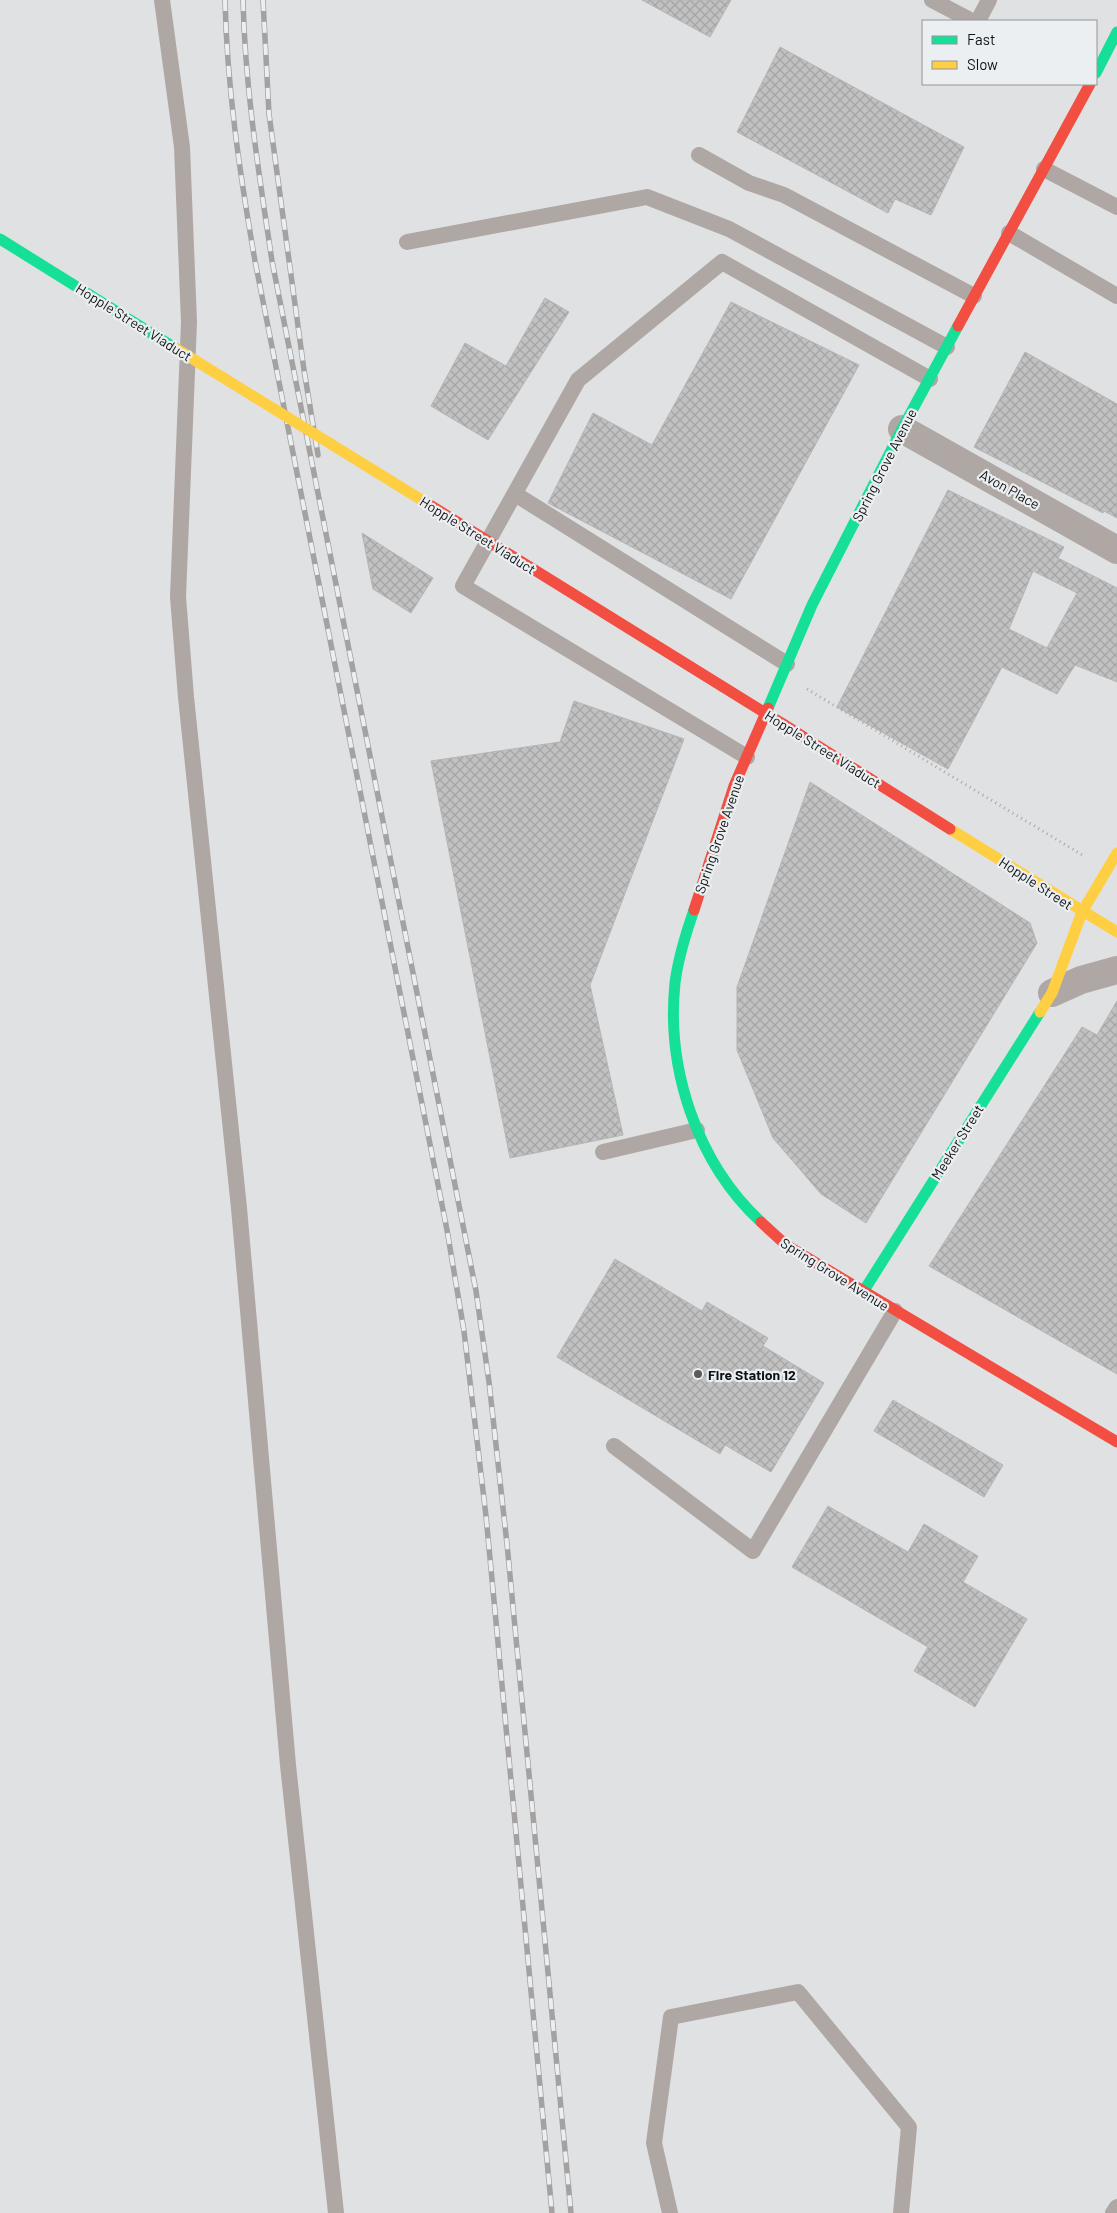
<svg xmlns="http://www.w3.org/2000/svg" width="1117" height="2213" viewBox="0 0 1117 2213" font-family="Barlow,sans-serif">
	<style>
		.building { fill: url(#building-cross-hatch); stroke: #b5b5b5; fill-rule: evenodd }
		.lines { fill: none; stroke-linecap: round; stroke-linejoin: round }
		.path { stroke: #aba7a5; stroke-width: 3; stroke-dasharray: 1 4; stroke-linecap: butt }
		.lane { stroke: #afa7a3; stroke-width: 16 }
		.street { stroke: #afa7a3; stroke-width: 28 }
		.fast { stroke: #16e098; stroke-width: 11 }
		.slow { stroke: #ffcf43; stroke-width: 11 }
		.jam { stroke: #f24e42; stroke-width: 11 }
		.rail-casing { stroke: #a4a1a1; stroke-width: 5.5 }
		.rail { stroke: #ebeff2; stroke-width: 4; stroke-dasharray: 11; stroke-linecap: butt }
		.fast-bridge { stroke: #16e098; stroke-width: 11 }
		.slow-bridge { stroke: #ffcf43; stroke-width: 11 }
		.jam-bridge { stroke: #f24e42; stroke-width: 11 }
		.poi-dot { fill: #585a5b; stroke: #ebeff2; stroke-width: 2 }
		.labels { text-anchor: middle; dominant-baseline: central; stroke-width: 4.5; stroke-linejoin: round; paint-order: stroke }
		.street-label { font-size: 14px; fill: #101112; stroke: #ebeff2 }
		.poi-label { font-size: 14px; font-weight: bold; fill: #101112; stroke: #ebeff2; text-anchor: start }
	</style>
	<defs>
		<pattern id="building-cross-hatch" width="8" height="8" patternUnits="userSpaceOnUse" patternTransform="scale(1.25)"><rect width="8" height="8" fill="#c1c1c2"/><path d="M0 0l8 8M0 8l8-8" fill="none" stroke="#a5a5a6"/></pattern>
	</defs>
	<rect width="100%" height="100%" fill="#dfe1e3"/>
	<g class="building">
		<path d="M 642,0 L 731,0 L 710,37 Z"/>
		<path d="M 780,47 L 964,147 L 931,215 L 895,199 L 888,213 L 737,132 Z"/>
		<path d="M 545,298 L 569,312 L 488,440 L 431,406 L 465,343 L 506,366 Z"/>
		<path d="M 731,302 L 859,365 L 731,599 L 548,503 L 593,413 L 652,445 Z"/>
		<path d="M 1025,352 L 1117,404 L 1117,518 L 1104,511 L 1103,513 L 974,447 Z"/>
		<path d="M 948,490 L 1064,547 L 1058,558 L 1117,588 L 1117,682 L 1075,665 L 1057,694 L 1002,667 L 948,769 L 837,707 ZM 1033,571 L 1077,593 L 1047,648 L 1009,629 Z"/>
		<path d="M 362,533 L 433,578 L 411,613 L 373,589 Z"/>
		<path d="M 574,701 L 684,739 L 590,985 L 623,1135 L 510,1158 L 431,761 L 560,742 Z"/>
		<path d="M 810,782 L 1030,923 L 1037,943 L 866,1223 L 821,1194 L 773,1138 L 737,1050 L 737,987 Z"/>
		<path d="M 1117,1001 L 1117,1374 L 929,1266 L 1082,1027 L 1097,1035 Z"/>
		<path d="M 615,1259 L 702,1311 L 707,1302 L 768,1338 L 763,1346 L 824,1383 L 771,1472 L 725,1445 L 720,1454 L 557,1357 Z"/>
		<path d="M 893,1400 L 1003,1465 L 984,1497 L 874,1431 Z"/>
		<path d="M 828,1506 L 908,1552 L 924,1524 L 978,1556 L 963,1582 L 1027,1619 L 975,1707 L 914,1671 L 928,1647 L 792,1567 Z"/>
	</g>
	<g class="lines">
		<path class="path" d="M 807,689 L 1084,856"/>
		<g class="lane">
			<path d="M 162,0 L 182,147 L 189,322 L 178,597 L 186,697 L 239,1208 L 288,1765 L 336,2213"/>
			<path d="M 932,0 L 972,21"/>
			<path d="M 978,21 L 989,0"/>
			<path d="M 699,155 L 749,183 L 784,195 L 974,296"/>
			<path d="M 1044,169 L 1117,207"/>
			<path d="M 1009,233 L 1117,296"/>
			<path d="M 407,242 L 647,197 L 729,229 L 947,347"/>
			<path d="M 515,494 L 787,664"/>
			<path d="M 747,757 L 463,586 L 578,380 L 722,262 L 930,379"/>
			<path d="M 603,1152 L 697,1130"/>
			<path d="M 614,1446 L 753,1551 L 895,1311"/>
			<path d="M 670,2213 L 654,2143 L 671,2017 L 798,1992 L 909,2127 L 901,2213"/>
			<path d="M 1113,2213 L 1117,2207"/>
		</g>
		<g class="street">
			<path d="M 902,429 L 1117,550"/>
			<path d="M 1052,993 L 1081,980 L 1117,970"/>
		</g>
		<g class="fast">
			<path d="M 1096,73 L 1117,32"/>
			<path d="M 768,708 L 812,605 L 902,429 L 958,326"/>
			<path d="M 694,910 C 686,933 678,958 675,983 C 666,1069 697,1163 761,1222"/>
			<path d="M 863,1292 L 1040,1012"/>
		</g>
		<g class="slow">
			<path d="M 950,829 L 1117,932"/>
			<path d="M 1040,1012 L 1052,993 L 1082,912 L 1117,853"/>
		</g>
		<g class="jam">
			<path d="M 958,326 L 1090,84"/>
			<path d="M 783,724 L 950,829"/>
			<path d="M 694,910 L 734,786 L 768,708"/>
			<path d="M 761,1222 L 786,1245 L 1117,1442"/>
		</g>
		<defs>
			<g id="rail">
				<path d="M 225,0 C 227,88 240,175 255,261 L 447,1230 L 464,1331 L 486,1516 L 552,2213"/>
				<path d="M 243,0 C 245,88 259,174 272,261 L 476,1291 L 489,1382 L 507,1544 L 571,2213"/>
				<path d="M 263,0 L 269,114 L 304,370 L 318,455"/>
			</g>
		</defs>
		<use href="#rail" class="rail-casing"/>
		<use href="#rail" class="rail"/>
		<path class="fast-bridge" d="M 0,239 L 175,348"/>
		<path class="slow-bridge" d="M 175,348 L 425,502"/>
		<path class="jam-bridge" d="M 425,502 L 783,724"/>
	</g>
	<circle class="poi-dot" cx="698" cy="1374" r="5"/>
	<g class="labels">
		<g class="street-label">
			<text transform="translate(134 322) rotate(32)">Hopple Street Viaduct</text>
			<text transform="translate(884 465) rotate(-63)">Spring Grove Avenue</text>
			<text transform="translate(1010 489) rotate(29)">Avon Place</text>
			<text transform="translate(478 535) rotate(32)">Hopple Street Viaduct</text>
			<text transform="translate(823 749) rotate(32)">Hopple Street Viaduct</text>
			<text transform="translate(719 834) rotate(-71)">Spring Grove Avenue</text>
			<text transform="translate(1036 883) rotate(33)">Hopple Street</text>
			<text transform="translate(957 1142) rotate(-58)">Meeker Street</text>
			<text transform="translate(835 1274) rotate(32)">Spring Grove Avenue</text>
		</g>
		<g class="poi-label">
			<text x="708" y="1374">Fire Station 12</text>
		</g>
	</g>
	<rect x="922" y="20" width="175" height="65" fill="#ebeff2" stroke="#939698"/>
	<rect x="932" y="36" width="25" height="8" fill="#16e098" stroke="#939698"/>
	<text x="967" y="45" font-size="15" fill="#101112">Fast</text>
	<rect x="932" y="61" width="25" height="8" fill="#ffcf43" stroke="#939698"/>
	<text x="967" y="70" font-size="15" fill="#101112">Slow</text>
</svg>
